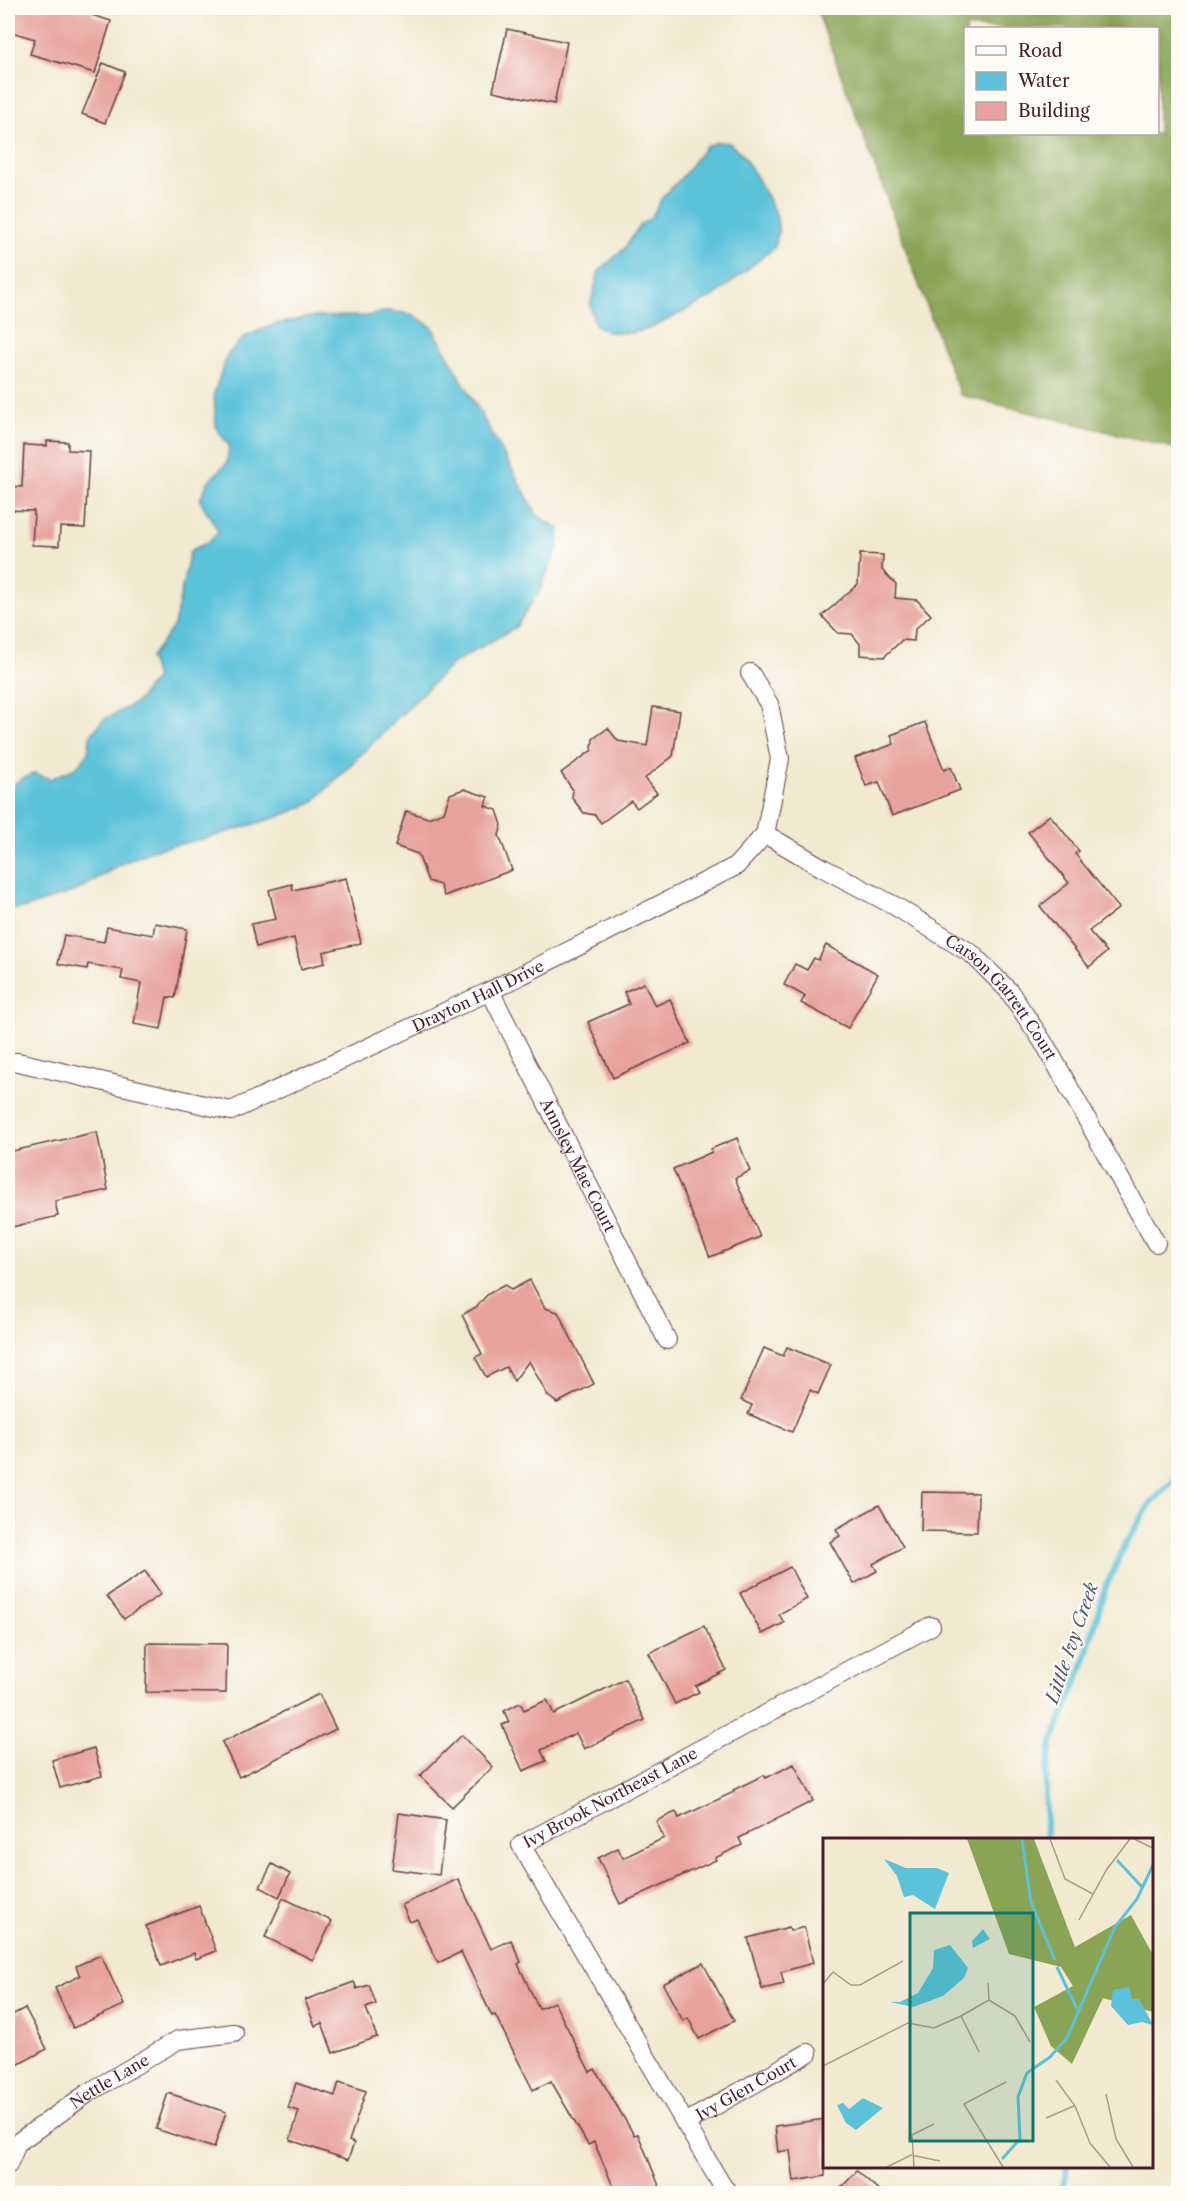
<svg xmlns="http://www.w3.org/2000/svg" width="1186" height="2201" viewBox="0 0 1186 2201" font-family="'Libre Caslon Text',serif">
	<style>
		.forest { fill: #8aa456; stroke: #6a6240; stroke-width: 1.5; fill-rule: evenodd }
		.water { fill: #5cc2da; stroke: #537082; stroke-width: 1.5 }
		.lines { fill: none; stroke-linecap: round; stroke-linejoin: round }
		.stream { stroke: #5cc2da; stroke-width: 6 }
		.building { fill: #e7a29d }
		.minor-casing { stroke: #633d44; stroke-width: 20 }
		.minor { stroke: #fff; stroke-width: 18 }
		.labels { text-anchor: middle; dominant-baseline: central; stroke-width: 4.5; stroke-linejoin: round; paint-order: stroke }
		.street-label { font-size: 16px; fill: #4a1f2b; stroke: #fdfcf7 }
		.water-label { font-size: 18px; font-style: italic; fill: #505868; stroke: #fdfcf7 }
		.inset-river { fill: none; stroke: #5cc2da; stroke-width: 3 }
		.inset-road { fill: none; stroke: #ae988e; stroke-width: 1.5 }
		.view { fill: #0f766e; fill-opacity: 0.15; stroke: #0f766e; stroke-width: 3 }
		.inset-edge { fill: none; stroke: #4a1f2b; stroke-width: 3 }
	</style>
	<rect width="100%" height="100%" fill="#fdfcf7"/>
	<filter id="ink" filterUnits="userSpaceOnUse"><feTurbulence type="fractalNoise" baseFrequency=".0167" numOctaves="2"/><feDisplacementMap in="SourceGraphic" scale="12" xChannelSelector="R" yChannelSelector="G"/><feConvolveMatrix kernelMatrix="1 2 1 2 8 2 1 2 1" color-interpolation-filters="sRGB"/></filter>
	<filter id="wash" filterUnits="userSpaceOnUse"><feTurbulence type="fractalNoise" baseFrequency=".008" numOctaves="4" result="noise"/><feDisplacementMap in="SourceGraphic" scale="24" xChannelSelector="R" yChannelSelector="G"/><feGaussianBlur stdDeviation="1.35" result="paint"/><feColorMatrix in="noise" values="0 0 0 0 0 0 0 0 0 0 0 0 0 0 0 0 0 1.4 0 .05"/><feComposite in="paint" operator="in"/></filter>
	<g filter="url(#wash)">
		<rect width="100%" height="100%" fill="#f1e9d0"/>
		<path class="forest" d="M 816,8 L 1178,8 L 1178,449 L 960,395 ZM 966,28 L 1158,28 L 1158,134 L 966,134 Z"/>
		<g class="water">
			<path d="M 717,142 L 729,143 L 741,153 L 758,179 L 777,217 L 778,232 L 775,247 L 714,296 L 651,328 L 632,333 L 607,332 L 595,324 L 590,306 L 599,271 L 625,248 L 640,225 L 651,218 L 662,198 L 682,177 L 705,147 Z"/>
			<path d="M 389,311 L 411,314 L 432,327 L 538,516 L 559,529 L 558,547 L 540,590 L 516,627 L 453,663 L 313,802 L 281,816 L 207,838 L 152,850 L 121,864 L 78,890 L 25,908 L 8,909 L 8,789 L 20,780 L 35,773 L 50,779 L 76,768 L 88,753 L 90,736 L 103,720 L 137,702 L 156,678 L 150,658 L 174,626 L 190,551 L 210,541 L 219,532 L 200,500 L 208,482 L 227,463 L 229,445 L 216,428 L 214,393 L 227,356 L 244,337 L 276,324 L 310,317 L 367,316 Z"/>
		</g>
		<g class="lines">
			<g class="stream">
				<path d="M 1046,1840 L 1046,1776 L 1052,1742 L 1082,1669 L 1105,1589 L 1124,1546 L 1150,1504 L 1178,1477"/>
				<path d="M 1058,2194 L 1065,2180 L 1067,2166"/>
			</g>
		</g>
		<g id="blocks">
			<g class="building">
				<path d="M 13,8 L 94,8 L 92,15 L 111,21 L 95,73 L 30,54 L 35,39 L 8,31 Z"/>
				<path d="M 507,29 L 567,42 L 554,104 L 493,91 Z"/>
				<path d="M 103,63 L 125,72 L 105,123 L 82,114 Z"/>
				<path d="M 47,441 L 68,442 L 68,450 L 89,451 L 85,528 L 60,527 L 59,546 L 32,545 L 34,511 L 8,510 L 8,486 L 22,487 L 24,445 L 47,446 Z"/>
				<path d="M 860,554 L 883,555 L 882,570 L 896,584 L 895,598 L 917,600 L 931,615 L 915,629 L 914,641 L 902,640 L 884,657 L 860,655 L 860,644 L 852,634 L 838,633 L 822,616 L 858,584 Z"/>
				<path d="M 653,707 L 680,711 L 673,756 L 645,778 L 657,793 L 637,808 L 631,801 L 601,823 L 595,815 L 584,813 L 572,798 L 573,790 L 561,773 L 592,750 L 593,739 L 608,728 L 618,741 L 647,746 Z"/>
				<path d="M 925,722 L 944,770 L 951,767 L 960,790 L 892,816 L 879,782 L 866,786 L 855,758 L 894,744 L 891,735 Z"/>
				<path d="M 464,789 L 488,797 L 485,806 L 497,810 L 502,825 L 499,835 L 512,870 L 444,896 L 440,885 L 428,881 L 418,854 L 395,846 L 406,811 L 428,818 L 444,812 L 450,794 Z"/>
				<path d="M 1050,815 L 1079,851 L 1075,854 L 1119,908 L 1089,931 L 1107,952 L 1089,967 L 1040,906 L 1069,883 L 1028,832 Z"/>
				<path d="M 346,878 L 361,943 L 323,952 L 325,963 L 301,969 L 294,938 L 256,947 L 251,924 L 276,919 L 269,890 L 292,884 L 293,890 Z"/>
				<path d="M 155,923 L 187,929 L 175,998 L 167,997 L 161,1029 L 134,1024 L 141,983 L 121,979 L 123,970 L 88,964 L 87,969 L 58,964 L 64,935 L 104,942 L 107,927 L 153,935 Z"/>
				<path d="M 826,945 L 878,974 L 848,1028 L 801,1003 L 805,996 L 784,985 L 795,964 L 807,970 L 814,958 L 818,960 Z"/>
				<path d="M 644,983 L 655,1006 L 670,999 L 690,1043 L 613,1078 L 588,1022 L 629,1004 L 624,992 Z"/>
				<path d="M 97,1132 L 108,1190 L 55,1201 L 58,1216 L 8,1228 L 8,1152 Z"/>
				<path d="M 737,1138 L 750,1171 L 735,1178 L 760,1237 L 710,1257 L 673,1169 L 712,1152 L 711,1149 Z"/>
				<path d="M 530,1280 L 545,1308 L 558,1312 L 594,1384 L 557,1403 L 548,1396 L 529,1361 L 514,1381 L 506,1367 L 486,1377 L 475,1357 L 482,1354 L 462,1315 L 476,1307 L 488,1294 L 505,1285 L 511,1290 Z"/>
				<path d="M 787,1347 L 831,1365 L 818,1394 L 810,1390 L 792,1432 L 748,1414 L 752,1405 L 741,1400 L 764,1348 L 783,1356 Z"/>
				<path d="M 922,1492 L 978,1493 L 977,1532 L 921,1531 Z"/>
				<path d="M 879,1505 L 903,1547 L 873,1564 L 877,1571 L 854,1584 L 830,1542 L 840,1536 L 836,1529 Z"/>
				<path d="M 790,1567 L 807,1599 L 779,1614 L 784,1623 L 762,1634 L 740,1593 Z"/>
				<path d="M 145,1571 L 161,1594 L 124,1619 L 107,1596 Z"/>
				<path d="M 704,1626 L 726,1670 L 695,1686 L 699,1692 L 675,1704 L 649,1653 Z"/>
				<path d="M 147,1643 L 227,1644 L 226,1693 L 146,1692 Z"/>
				<path d="M 625,1679 L 645,1720 L 584,1749 L 576,1733 L 541,1750 L 546,1761 L 523,1771 L 502,1725 L 509,1722 L 504,1711 L 520,1703 L 524,1710 L 547,1700 L 554,1714 Z"/>
				<path d="M 319,1694 L 336,1729 L 239,1777 L 222,1742 Z"/>
				<path d="M 462,1735 L 493,1767 L 452,1807 L 420,1776 Z"/>
				<path d="M 94,1748 L 102,1776 L 60,1788 L 52,1760 Z"/>
				<path d="M 794,1764 L 813,1801 L 739,1838 L 742,1845 L 715,1858 L 716,1860 L 620,1904 L 598,1858 L 618,1848 L 623,1858 L 664,1838 L 656,1821 L 676,1812 L 679,1818 L 734,1792 L 733,1790 L 764,1775 L 766,1778 Z"/>
				<path d="M 399,1813 L 446,1820 L 439,1875 L 392,1869 Z"/>
				<path d="M 272,1864 L 290,1874 L 279,1897 L 260,1887 Z"/>
				<path d="M 458,1879 L 491,1949 L 511,1940 L 521,1962 L 518,1964 L 539,2009 L 554,2002 L 590,2072 L 595,2069 L 634,2135 L 638,2134 L 662,2193 L 616,2193 L 594,2142 L 588,2145 L 551,2081 L 533,2090 L 495,2015 L 492,2016 L 461,1952 L 438,1963 L 417,1919 L 410,1922 L 402,1905 Z"/>
				<path d="M 283,1898 L 332,1921 L 313,1960 L 265,1937 Z"/>
				<path d="M 199,1906 L 216,1951 L 196,1959 L 194,1953 L 161,1966 L 146,1926 Z"/>
				<path d="M 789,1927 L 790,1931 L 804,1927 L 813,1963 L 781,1972 L 784,1984 L 762,1989 L 748,1938 Z"/>
				<path d="M 101,1955 L 124,2005 L 73,2028 L 55,1988 L 80,1976 L 76,1966 Z"/>
				<path d="M 703,1963 L 734,2021 L 699,2039 L 688,2018 L 683,2021 L 663,1984 Z"/>
				<path d="M 354,1982 L 357,1989 L 369,1985 L 376,2004 L 366,2008 L 377,2037 L 333,2053 L 322,2023 L 315,2026 L 305,2000 Z"/>
				<path d="M 25,2008 L 47,2049 L 8,2070 L 8,2017 Z"/>
				<path d="M 339,2082 L 366,2091 L 349,2141 L 354,2143 L 348,2160 L 290,2140 L 299,2111 L 288,2108 L 296,2083 L 335,2096 Z"/>
				<path d="M 168,2093 L 226,2112 L 214,2148 L 156,2129 Z"/>
				<path d="M 825,2119 L 825,2176 L 794,2181 L 790,2150 L 778,2152 L 775,2126 Z"/>
				<path d="M 857,2171 L 882,2193 L 836,2193 Z"/>
			</g>
		</g>
	</g>
	<g filter="url(#ink)">
		<use href="#blocks" fill-opacity="0" stroke="#633d44" stroke-width="1.5"/>
		<g class="lines">
			<defs>
				<g id="minor">
					<path id="s1" d="M 765,834 L 823,868 L 895,906 L 972,954 L 1009,991 L 1047,1048 L 1156,1243"/>
					<path id="s2" d="M 490,991 L 667,1340"/>
					<path id="s3" d="M 8,1062 L 18,1062 L 231,1111 L 490,991 L 736,866 L 765,834 L 780,759 L 769,704 L 750,673"/>
					<path id="s4" d="M 685,2123 L 808,2053"/>
					<path id="s5" d="M 8,2165 L 17,2143 L 88,2093 L 178,2040 L 234,2033"/>
					<path id="s6" d="M 730,2194 L 723,2187 L 521,1845 L 931,1626"/>
				</g>
			</defs>
			<use href="#minor" class="minor-casing"/>
			<use href="#minor" class="minor"/>
		</g>
	</g>
	<g class="labels">
		<g class="street-label">
			<text stroke="none"><textPath href="#s3" startOffset="501">Drayton Hall Drive</textPath></text>
			<text stroke="none"><textPath href="#s1" startOffset="291">Carson Garrett Court</textPath></text>
			<text stroke="none"><textPath href="#s2" startOffset="195">Annsley Mae Court</textPath></text>
			<text stroke="none"><textPath href="#s6" startOffset="508">Ivy Brook Northeast Lane</textPath></text>
			<text stroke="none"><textPath href="#s5" startOffset="135">Nettle Lane</textPath></text>
			<text stroke="none"><textPath href="#s4" startOffset="70">Ivy Glen Court</textPath></text>
		</g>
		<g class="water-label">
			<text transform="translate(1072 1643) rotate(-71)">Little Ivy Creek</text>
		</g>
	</g>
	<g transform="translate(823 1838)">
		<rect width="330" height="330" fill="#f1e9d0"/>
		<path d="M 144,1 L 211,1 L 252,109 L 308,77 L 330,117 L 330,174 L 280,160 L 249,226 L 228,208 L 211,169 L 250,148 L 238,129 L 186,116 Z" fill="#8aa456"/>
		<path d="M 61,21 L 83,30 L 114,30 L 126,35 L 112,71 L 90,57 L 81,59 L 74,38 ZM 160,91 L 167,101 L 150,110 L 149,103 ZM 127,107 L 145,130 L 141,140 L 120,158 L 90,169 L 67,164 L 77,164 L 95,155 L 110,130 L 111,112 ZM 306,149 L 309,161 L 316,161 L 330,187 L 319,184 L 305,187 L 288,168 L 290,152 ZM 40,260 L 60,270 L 33,292 L 23,285 L 14,267 L 20,265 L 26,271 Z" fill="#5cc2da"/>
		<path class="inset-river" d="M 199,1 L 208,64 L 232,122M 294,22 L 319,49M 234,129 L 254,171M 179,321 L 197,301 L 195,259 L 204,235 L 227,219 L 244,200 L 292,89 L 314,61 L 330,27"/>
		<path class="inset-road" d="M 227,1 L 242,41 L 270,56M 311,1 L 330,10M 256,82 L 284,31 L 307,1M 0,146 L 10,134 L 28,147 L 37,147 L 80,123M 166,162 L 192,178 L 207,204M 138,178 L 156,214M 0,228 L 85,185 L 111,190 L 138,178 L 166,162 L 165,145M 233,242 L 252,268 L 267,305 L 287,329M 283,256 L 293,301 L 310,329M 223,280 L 251,268M 64,329 L 88,317 L 117,323M 91,329 L 89,297 L 111,286M 180,329 L 141,266 L 183,244"/>
		<path class="view" d="M 87,75 L 210,75 L 210,303 L 87,303 Z"/>
		<rect width="330" height="330" class="inset-edge"/>
	</g>
	<rect width="1186" height="2201" fill="none" stroke="#fdfcf7" stroke-width="30"/>
	<rect x="964" y="27" width="195" height="108" fill="#fdfcf7" stroke="#b5a4a5" stroke-width="1.5"/>
	<rect x="976" y="46" width="30" height="9" fill="#ffffff" stroke="#b5a4a5" stroke-width="1.5"/>
	<text x="1018" y="57" font-size="18" fill="#4a1f2b">Road</text>
	<rect x="976" y="72" width="30" height="18" fill="#5cc2da" stroke="#b5a4a5" stroke-width="1.5"/>
	<text x="1018" y="87" font-size="18" fill="#4a1f2b">Water</text>
	<rect x="976" y="102" width="30" height="18" fill="#e7a29d" stroke="#b5a4a5" stroke-width="1.5"/>
	<text x="1018" y="117" font-size="18" fill="#4a1f2b">Building</text>
</svg>
